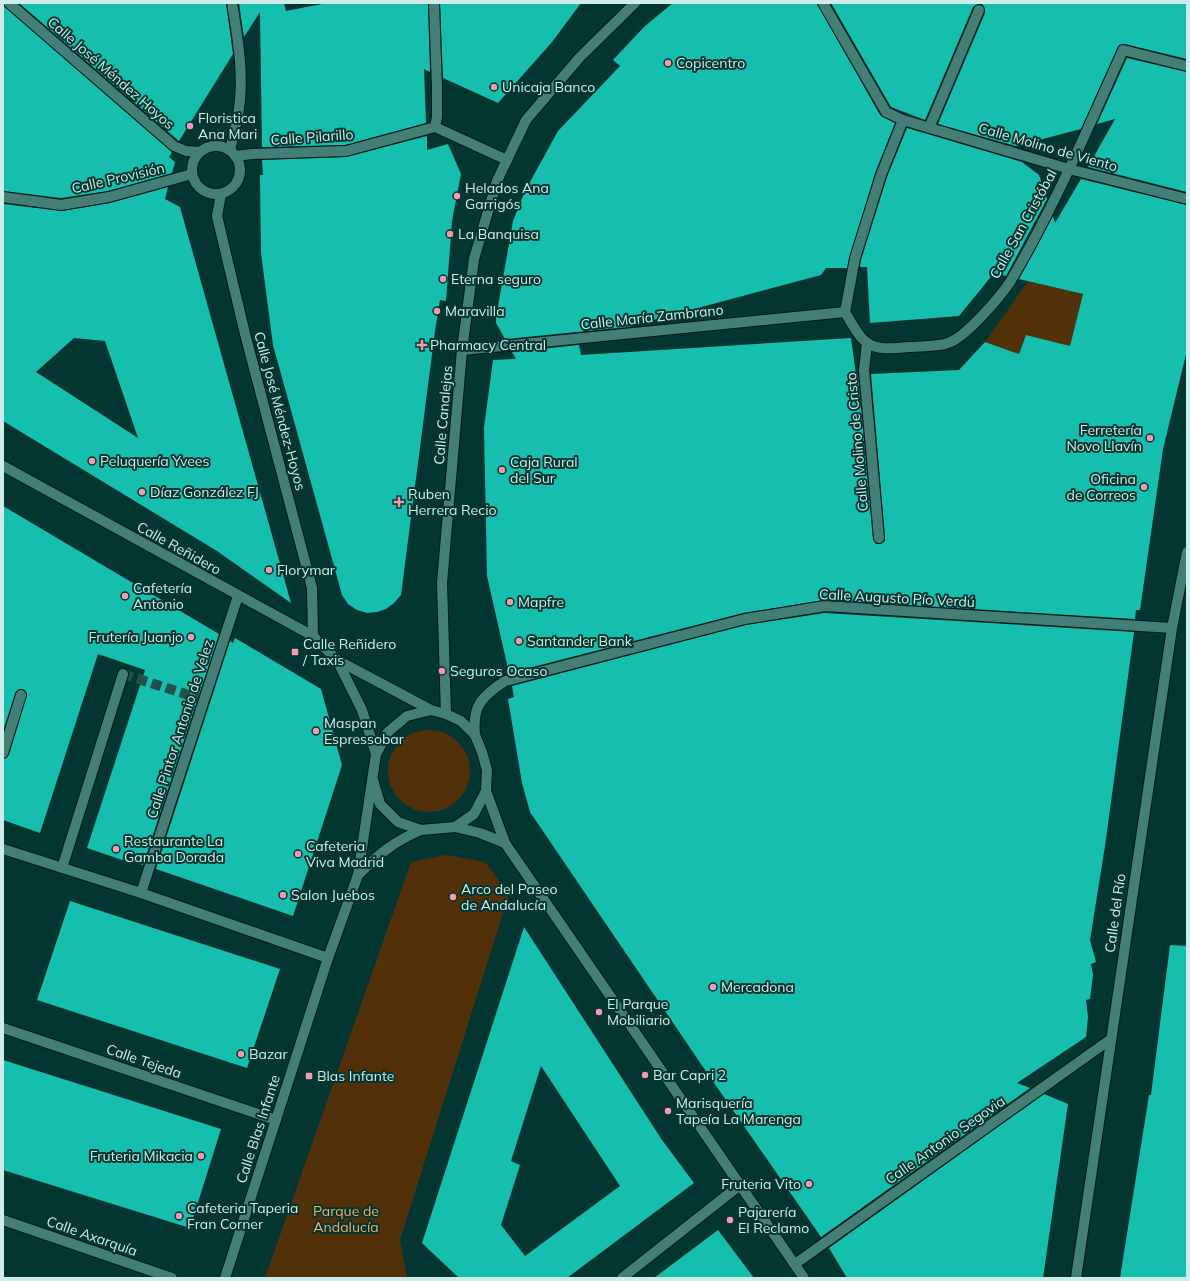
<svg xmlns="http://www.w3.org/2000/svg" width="1190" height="1281" viewBox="0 0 1190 1281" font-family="Mulish,sans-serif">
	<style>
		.green { fill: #52300a }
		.building { fill: #16bead; fill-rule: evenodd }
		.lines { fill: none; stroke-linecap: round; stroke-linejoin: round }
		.pedestrian-tunnel { stroke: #22514c; stroke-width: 10; stroke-dasharray: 10 5; stroke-linecap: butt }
		.service-casing { stroke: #001c18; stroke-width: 12 }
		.pedestrian-casing { stroke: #001c18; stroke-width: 12 }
		.minor-casing { stroke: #001c18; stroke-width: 12 }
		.service { stroke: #437f77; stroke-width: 10 }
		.pedestrian { stroke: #437f77; stroke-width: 10 }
		.minor { stroke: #437f77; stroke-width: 10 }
		.poi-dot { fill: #f29ab0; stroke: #033631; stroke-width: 1.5 }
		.labels { text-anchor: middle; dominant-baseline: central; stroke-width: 4; stroke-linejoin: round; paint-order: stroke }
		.poi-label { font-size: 14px; fill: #cfede8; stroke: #033631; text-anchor: start }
		.street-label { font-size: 14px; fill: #cfede8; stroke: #033631 }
		.park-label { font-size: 14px; fill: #f6ac65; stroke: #033631 }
	</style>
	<rect width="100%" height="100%" fill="#033631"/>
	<g class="green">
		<path d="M 1028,281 L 1083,294 L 1070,346 L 1026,335 L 1019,354 L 985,342 Z"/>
		<circle cx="429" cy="771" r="41"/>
		<path d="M 446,855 L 485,862 L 509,894 L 400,1240 L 407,1278 L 265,1278 L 411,862 Z"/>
	</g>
	<g class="building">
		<path d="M 19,3 L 226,3 L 233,54 L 179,141 Z"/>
		<path d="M 239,3 L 284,3 L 286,11 L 327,3 L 428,3 L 430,72 L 424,69 L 426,123 L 345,145 L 262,147 L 260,12 L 244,37 Z"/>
		<path d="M 440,3 L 581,3 L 552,42 L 498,103 L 443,78 Z"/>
		<path d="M 673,3 L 817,3 L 880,115 L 895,123 L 875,173 L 847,268 L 826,268 L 821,275 L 627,327 L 505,339 L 496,323 L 496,318 L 513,221 L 525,191 L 558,131 L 620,66 L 613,60 L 645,26 Z"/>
		<path d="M 831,3 L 1187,3 L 1187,59 L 1125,44 L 1119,45 L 1081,129 L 1016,146 L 938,124 L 985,13 L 985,9 L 982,4 L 978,4 L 973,7 L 925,120 L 891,107 Z"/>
		<path d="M 3,5 L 172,152 L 169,157 L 175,162 L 172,173 L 108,191 L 61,198 L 3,191 Z"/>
		<path d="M 1127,58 L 1187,72 L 1187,192 L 1088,167 L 1115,119 L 1097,124 Z"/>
		<path d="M 907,128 L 1022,162 L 1039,175 L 1047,199 L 1006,276 L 994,273 L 959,316 L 870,323 L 867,267 L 860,267 L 861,260 L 887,177 Z"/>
		<path d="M 427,136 L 427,150 L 448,144 L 461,174 L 452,221 L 446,301 L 440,300 L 435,331 L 401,595 L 394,603 L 386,609 L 377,612 L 367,613 L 357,610 L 348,604 L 342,595 L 273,345 L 261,253 L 260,175 L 263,175 L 262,160 L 346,157 Z"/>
		<path d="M 1081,179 L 1187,205 L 1187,350 L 1163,449 L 1140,610 L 1136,610 L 1135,619 L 824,600 L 743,613 L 509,673 L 487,576 L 484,428 L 493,360 L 516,359 L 512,352 L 579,345 L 581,355 L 851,338 L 856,375 L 858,375 L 873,539 L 876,544 L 880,544 L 885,541 L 885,537 L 871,374 L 959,370 L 985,342 L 1019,354 L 1026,335 L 1070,346 L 1083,294 L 1019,279 L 1053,216 L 1055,223 Z"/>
		<path d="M 168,187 L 165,199 L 180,207 L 291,603 L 217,551 L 3,421 L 3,204 L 62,211 L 110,203 ZM 74,338 L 105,341 L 138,438 L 36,372 Z"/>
		<path d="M 3,506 L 219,634 L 143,865 L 131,861 L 131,863 L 87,848 L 145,670 L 98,654 L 40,833 L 3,820 L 3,759 L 9,755 L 27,694 L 23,689 L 16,691 L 3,731 Z"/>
		<path d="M 825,613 L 1134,632 L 1105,846 L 1090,940 L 1096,962 L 1091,964 L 1093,975 L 1090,999 L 1086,1000 L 1088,1017 L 1086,1037 L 1017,1083 L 1030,1088 L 821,1237 L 703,1067 L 530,812 L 522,783 L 508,699 L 514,697 L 512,686 L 746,625 Z"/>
		<path d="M 235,638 L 321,689 L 342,765 L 293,916 L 156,869 L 230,641 L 233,643 Z"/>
		<path d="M 70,901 L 280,969 L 247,1068 L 37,1000 Z"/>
		<path d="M 524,927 L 662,1140 L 694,1183 L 567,1278 L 459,1278 L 422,1243 ZM 541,1066 L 620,1186 L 525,1256 L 501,1225 L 520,1165 L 511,1161 Z"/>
		<path d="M 1170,945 L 1187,946 L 1187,1278 L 1120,1278 L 1149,1095 L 1151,1095 Z"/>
		<path d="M 3,1060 L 221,1129 L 190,1228 L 3,1170 Z"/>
		<path d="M 1044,1094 L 1068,1104 L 1043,1278 L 847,1278 L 829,1248 Z"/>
		<path d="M 718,1230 L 754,1278 L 654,1278 Z"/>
	</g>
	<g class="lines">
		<path class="pedestrian-tunnel" d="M 123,674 L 204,700"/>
		<defs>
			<g id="service">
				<path d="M 3,753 L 21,695"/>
				<path d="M 62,868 L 123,674"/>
			</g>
			<g id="pedestrian">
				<path d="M 823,3 L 886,112 L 903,120"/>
				<path d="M 435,127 L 507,160"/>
				<path d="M 446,714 L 442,583 L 462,350 L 474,259 L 497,181 L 526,120 L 580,57 L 635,3"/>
				<path d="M 141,893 L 238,596"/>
			</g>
			<g id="minor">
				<path d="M 9,3 L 174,146 L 186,151 L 200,152"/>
				<path d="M 929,128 L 979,10"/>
				<circle cx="216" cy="170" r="24"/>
				<path d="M 230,150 C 234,133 239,116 240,99 C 243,67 237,34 232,3"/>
				<path d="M 235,156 L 252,154 L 346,151 L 435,127 L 437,117 L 437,88 L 434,3"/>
				<path d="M 221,194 L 217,216 L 245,334 L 312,588 L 313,636"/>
				<path d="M 3,197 L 61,205 L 109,197 L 192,174"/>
				<path d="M 845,312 C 865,347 868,351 909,347 C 921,346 937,347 948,343 C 965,338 1000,297 1010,282 C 1054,208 1088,128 1123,50 L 1187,66"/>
				<path d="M 845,312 L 855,258 L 881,175 L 903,120 L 1069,169 L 1187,199"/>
				<path d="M 867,343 L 864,370 L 879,538"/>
				<path d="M 462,350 L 845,312"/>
				<path d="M 3,466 L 313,636 L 337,660 L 431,710"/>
				<path d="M 337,660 L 362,710 L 376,754"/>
				<path d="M 475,735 C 472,706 482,696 505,681 L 745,619 L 825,606 L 1172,628"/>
				<path d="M 373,780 L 380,804 L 398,822 L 421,830 L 455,827 L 480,833 L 505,843"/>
				<path d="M 455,827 L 474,814 L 486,791"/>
				<path d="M 3,849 L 141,893 L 328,958"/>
				<path d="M 358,875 C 379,854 393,842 421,830"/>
				<path d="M 3,1028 L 276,1120"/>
				<path d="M 3,1220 L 172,1278"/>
				<path d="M 795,1264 L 1111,1039"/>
				<path d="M 225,1278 L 328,958 L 358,875 L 376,754 L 388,732 L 407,716 L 431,710 L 446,714 L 461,721 L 475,735 L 482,752 L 487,770 L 486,791 L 505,843 L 804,1278"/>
				<path d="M 622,1278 L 740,1185"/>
				<path d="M 1076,1278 L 1172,628 L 1187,552"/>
			</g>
		</defs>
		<use href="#service" class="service-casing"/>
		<use href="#pedestrian" class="pedestrian-casing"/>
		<use href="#minor" class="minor-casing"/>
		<use href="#service" class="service"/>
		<use href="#pedestrian" class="pedestrian"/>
		<use href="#minor" class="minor"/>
	</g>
	<g class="poi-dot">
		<circle cx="668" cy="63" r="4"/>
		<circle cx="494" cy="87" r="4"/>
		<circle cx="190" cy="126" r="4"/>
		<circle cx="457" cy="196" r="4"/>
		<circle cx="450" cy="234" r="4"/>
		<circle cx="443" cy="279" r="4"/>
		<circle cx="437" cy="311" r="4"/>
		<path d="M420 339h4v4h4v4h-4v4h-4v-4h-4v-4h4z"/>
		<circle cx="1150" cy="438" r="4"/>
		<circle cx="92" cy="461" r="4"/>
		<circle cx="502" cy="470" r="4"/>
		<circle cx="1144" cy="487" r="4"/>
		<circle cx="142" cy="492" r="4"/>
		<path d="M397 496h4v4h4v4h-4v4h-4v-4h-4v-4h4z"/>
		<circle cx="269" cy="570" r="4"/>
		<circle cx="125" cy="596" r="4"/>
		<circle cx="510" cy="602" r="4"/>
		<circle cx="191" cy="637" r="4"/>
		<circle cx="519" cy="641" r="4"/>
		<rect x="291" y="648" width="8" height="8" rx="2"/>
		<circle cx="442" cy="671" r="4"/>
		<circle cx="316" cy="731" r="4"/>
		<circle cx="116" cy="849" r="4"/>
		<circle cx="298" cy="854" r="4"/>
		<circle cx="283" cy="895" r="4"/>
		<circle cx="453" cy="897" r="4"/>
		<circle cx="713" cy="987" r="4"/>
		<circle cx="599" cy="1012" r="4"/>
		<circle cx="241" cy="1054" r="4"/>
		<circle cx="645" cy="1075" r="4"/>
		<rect x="305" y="1072" width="8" height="8" rx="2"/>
		<circle cx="668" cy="1111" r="4"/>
		<circle cx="201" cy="1156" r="4"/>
		<circle cx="809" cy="1184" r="4"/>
		<circle cx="179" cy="1216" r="4"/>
		<circle cx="730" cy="1220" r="4"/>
	</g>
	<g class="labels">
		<g class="poi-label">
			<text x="676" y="63">Copicentro</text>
			<text x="502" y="87">Unicaja Banco</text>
			<text x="198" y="118">Floristica<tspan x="198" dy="16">Ana Mari</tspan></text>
			<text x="465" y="188">Helados Ana<tspan x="465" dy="16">Garrigós</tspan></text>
			<text x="458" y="234">La Banquisa</text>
			<text x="451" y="279">Eterna seguro</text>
			<text x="445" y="311">Maravilla</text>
			<text x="430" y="345">Pharmacy Central</text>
			<text x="1142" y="430" text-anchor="end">Ferretería<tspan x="1142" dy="16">Novo Llavín</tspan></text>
			<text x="100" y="461">Peluquería Yvees</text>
			<text x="510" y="462">Caja Rural<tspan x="510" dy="16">del Sur</tspan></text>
			<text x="1136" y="479" text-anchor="end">Oficina<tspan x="1136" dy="16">de Correos</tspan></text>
			<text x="150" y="492">Díaz González FJ</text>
			<text x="408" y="494">Ruben<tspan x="408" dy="16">Herrera Recio</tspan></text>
			<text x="277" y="570">Florymar</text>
			<text x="133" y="588">Cafetería<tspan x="133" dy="16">Antonio</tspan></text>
			<text x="518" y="602">Mapfre</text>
			<text x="183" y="637" text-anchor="end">Frutería Juanjo</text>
			<text x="527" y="641">Santander Bank</text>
			<text x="303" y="644">Calle Reñidero<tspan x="303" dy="16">/ Taxis</tspan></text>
			<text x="450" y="671">Seguros Ocaso</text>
			<text x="324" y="723">Maspan<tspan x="324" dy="16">Espressobar</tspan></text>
			<text x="124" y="841">Restaurante La<tspan x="124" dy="16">Gamba Dorada</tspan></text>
			<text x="306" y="846">Cafeteria<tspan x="306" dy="16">Viva Madrid</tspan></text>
			<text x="461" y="889">Arco del Paseo<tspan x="461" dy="16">de Andalucía</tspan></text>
			<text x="291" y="895">Salon Juebos</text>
			<text x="721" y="987">Mercadona</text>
			<text x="607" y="1004">El Parque<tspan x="607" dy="16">Mobiliario</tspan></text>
			<text x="249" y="1054">Bazar</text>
			<text x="653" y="1075">Bar Capri 2</text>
			<text x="317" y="1076">Blas Infante</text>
			<text x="676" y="1103">Marisquería<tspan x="676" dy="16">Tapeía La Marenga</tspan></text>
			<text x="193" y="1156" text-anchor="end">Fruteria Mikacia</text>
			<text x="801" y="1184" text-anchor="end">Fruteria Vito</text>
			<text x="187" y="1208">Cafeteria Taperia<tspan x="187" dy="16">Fran Corner</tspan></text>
			<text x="738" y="1212">Pajarería<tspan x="738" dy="16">El Reclamo</tspan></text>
		</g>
		<g class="street-label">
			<text transform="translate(111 73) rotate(41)">Calle José Méndez Hoyos</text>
			<text transform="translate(312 137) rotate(-4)">Calle Pilarillo</text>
			<text transform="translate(1048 147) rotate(16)">Calle Molino de Viento</text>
			<text transform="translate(118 178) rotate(-13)">Calle Provisión</text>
			<text transform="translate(1023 224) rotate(-61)">Calle San Cristóbal</text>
			<text transform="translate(652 317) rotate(-6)">Calle María Zambrano</text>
			<text transform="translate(280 411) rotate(75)">Calle José Méndez-Hoyos</text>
			<text transform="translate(443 415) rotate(-85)">Calle Canalejas</text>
			<text transform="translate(857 442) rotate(-95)">Calle Molino de Cristo</text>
			<text transform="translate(179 548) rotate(29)">Calle Reñidero</text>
			<text transform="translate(897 598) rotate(3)">Calle Augusto Pío Verdú</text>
			<text transform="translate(180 729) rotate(-72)">Calle Pintor Antonio de Velez</text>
			<text transform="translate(1115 913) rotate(-82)">Calle del Río</text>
			<text transform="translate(144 1061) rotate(19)">Calle Tejeda</text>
			<text transform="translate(258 1129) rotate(-72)">Calle Blas Infante</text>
			<text transform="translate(945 1140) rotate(-35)">Calle Antonio Segovia</text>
			<text transform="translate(92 1236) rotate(19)">Calle Axarquía</text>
		</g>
		<g class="park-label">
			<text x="346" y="1211">Parque de<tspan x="346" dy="16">Andalucía</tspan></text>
		</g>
	</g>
	<rect width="1190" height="1281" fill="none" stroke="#cfede8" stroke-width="8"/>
</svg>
